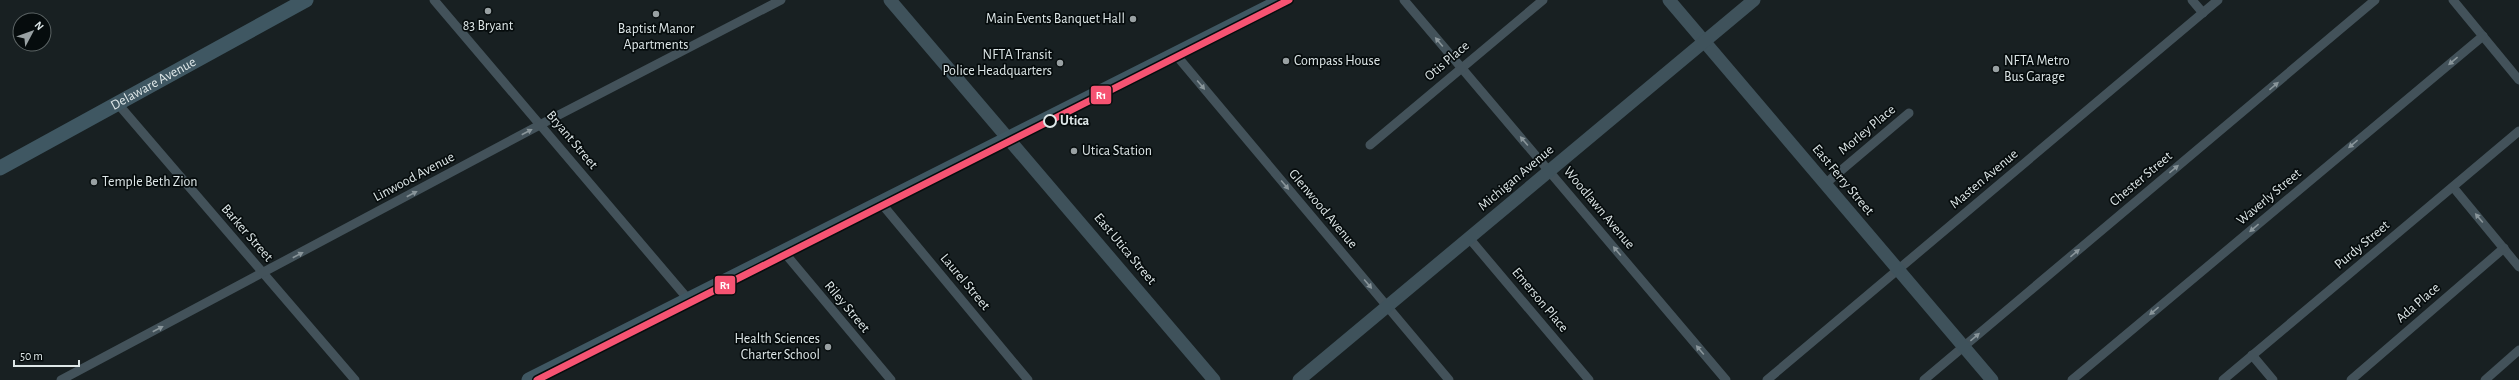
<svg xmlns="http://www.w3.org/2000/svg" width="2519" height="380" viewBox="0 0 2519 380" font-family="'Alegreya Sans',sans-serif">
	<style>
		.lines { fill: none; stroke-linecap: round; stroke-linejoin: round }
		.street { stroke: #43525a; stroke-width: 9 }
		.secondary { stroke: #3f525b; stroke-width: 13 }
		.primary { stroke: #3f5762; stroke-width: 15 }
		.rail-1-casing { stroke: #060c0d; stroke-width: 10 }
		.rail-1 { stroke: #f65372; stroke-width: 7 }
		.oneway { fill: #89959a }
		.poi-dot { fill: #99a1a3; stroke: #060c0d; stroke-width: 1.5 }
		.stop-dot { fill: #060c0d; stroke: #dee7e8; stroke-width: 2 }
		.labels { text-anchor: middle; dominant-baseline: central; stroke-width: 3.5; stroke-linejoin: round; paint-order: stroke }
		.poi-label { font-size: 14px; fill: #dee7e8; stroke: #060c0d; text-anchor: start }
		.street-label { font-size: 14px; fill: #dee7e8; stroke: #060c0d }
		.stop-label { font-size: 14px; font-weight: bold; fill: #dee7e8; stroke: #060c0d; text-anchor: start }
		.line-badge { stroke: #060c0d; stroke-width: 1.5 }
		.badge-label { font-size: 11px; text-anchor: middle; font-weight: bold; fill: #fff }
	</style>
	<rect width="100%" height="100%" fill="#182022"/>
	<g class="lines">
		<g class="street">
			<path d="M 434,0 L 688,299"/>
			<path d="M 1404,0 L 1726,380"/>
			<path d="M 2192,0 L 2203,13"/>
			<path d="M 2453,0 L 2519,80"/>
			<path d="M 1176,55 L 1449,380"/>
			<path d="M 118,104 L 355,380"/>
			<path d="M 1370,145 L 1543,0"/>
			<path d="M 1825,184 L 1909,113"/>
			<path d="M 2453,187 L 2519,267"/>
			<path d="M 881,203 L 1028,380"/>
			<path d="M 1469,238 L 1589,380"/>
			<path d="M 783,251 L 891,380"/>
			<path d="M 2252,355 L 2273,380"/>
			<path d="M 61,380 L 551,119 L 781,0"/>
			<path d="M 1767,380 L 2218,0"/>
			<path d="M 1924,380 L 2375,0"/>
			<path d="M 2072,380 L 2483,36"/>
			<path d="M 2223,380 L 2519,131"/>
			<path d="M 2351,380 L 2504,248"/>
			<path d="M 2485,380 L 2519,350"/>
		</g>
		<g class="secondary">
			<path d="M 890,0 L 1214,380"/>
			<path d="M 1669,0 L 1992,380"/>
			<path d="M 1299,380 L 1754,0"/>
		</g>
		<g class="primary">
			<path id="s1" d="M 0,168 L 306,0"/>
			<path d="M 529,380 L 1283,0"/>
		</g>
		<defs>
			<path id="rail-1" d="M 537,380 L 1289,0"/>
		</defs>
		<use href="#rail-1" class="rail-1-casing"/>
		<use href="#rail-1" class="rail-1"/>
	</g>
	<defs><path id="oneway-solid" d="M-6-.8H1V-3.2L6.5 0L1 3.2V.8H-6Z"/></defs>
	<g class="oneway">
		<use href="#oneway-solid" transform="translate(1439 42) rotate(-130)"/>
		<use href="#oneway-solid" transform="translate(2453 61) rotate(140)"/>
		<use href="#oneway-solid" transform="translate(1201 85) rotate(50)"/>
		<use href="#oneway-solid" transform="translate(2274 86) rotate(-40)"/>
		<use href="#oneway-solid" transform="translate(527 132) rotate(-28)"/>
		<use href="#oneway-solid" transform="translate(1524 141) rotate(-131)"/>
		<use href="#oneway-solid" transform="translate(2353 144) rotate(140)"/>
		<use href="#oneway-solid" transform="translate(2174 169) rotate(-40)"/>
		<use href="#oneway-solid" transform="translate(1285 185) rotate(50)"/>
		<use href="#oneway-solid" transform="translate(412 194) rotate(-28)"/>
		<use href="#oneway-solid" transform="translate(2479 218) rotate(-130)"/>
		<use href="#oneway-solid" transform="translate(2254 228) rotate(140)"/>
		<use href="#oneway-solid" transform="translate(1617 251) rotate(-130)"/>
		<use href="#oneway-solid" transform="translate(2075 253) rotate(-40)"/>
		<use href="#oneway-solid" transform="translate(298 255) rotate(-28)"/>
		<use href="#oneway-solid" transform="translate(1368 284) rotate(50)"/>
		<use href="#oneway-solid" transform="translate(2154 311) rotate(140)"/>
		<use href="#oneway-solid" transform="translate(158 329) rotate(-28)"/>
		<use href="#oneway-solid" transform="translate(1975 337) rotate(-40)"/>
		<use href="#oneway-solid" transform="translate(1700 350) rotate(-130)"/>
	</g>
	<g class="poi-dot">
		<circle cx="488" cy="11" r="4"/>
		<circle cx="656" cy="14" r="4"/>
		<circle cx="1133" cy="19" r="4"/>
		<circle cx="1286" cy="61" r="4"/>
		<circle cx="1060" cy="63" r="4"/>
		<circle cx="1996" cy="69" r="4"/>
		<circle cx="1074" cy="151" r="4"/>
		<circle cx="94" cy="182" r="4"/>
		<circle cx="828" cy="347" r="4"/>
	</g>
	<circle class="stop-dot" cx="1050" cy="121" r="6"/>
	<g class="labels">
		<g class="poi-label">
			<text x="1125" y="19" text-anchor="end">Main Events Banquet Hall</text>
			<text x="488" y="26" text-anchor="middle">83 Bryant</text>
			<text x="656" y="29" text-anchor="middle">Baptist Manor<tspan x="656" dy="16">Apartments</tspan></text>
			<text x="1052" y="55" text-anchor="end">NFTA Transit<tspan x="1052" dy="16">Police Headquarters</tspan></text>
			<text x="1294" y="61">Compass House</text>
			<text x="2004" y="61">NFTA Metro<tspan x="2004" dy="16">Bus Garage</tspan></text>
			<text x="1082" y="151">Utica Station</text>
			<text x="102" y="182">Temple Beth Zion</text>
			<text x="820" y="339" text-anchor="end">Health Sciences<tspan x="820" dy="16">Charter School</tspan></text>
		</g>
		<g class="street-label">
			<text transform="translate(1447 61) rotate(-40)">Otis Place</text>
			<text stroke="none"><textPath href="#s1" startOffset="175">Delaware Avenue</textPath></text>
			<text transform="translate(1867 130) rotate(-40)">Morley Place</text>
			<text transform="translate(572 140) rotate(50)">Bryant Street</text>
			<text transform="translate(414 177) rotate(-28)">Linwood Avenue</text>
			<text transform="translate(1516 178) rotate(-40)">Michigan Avenue</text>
			<text transform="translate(1984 179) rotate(-40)">Masten Avenue</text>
			<text transform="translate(2141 179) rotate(-40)">Chester Street</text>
			<text transform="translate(1843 180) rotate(50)">East Ferry Street</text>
			<text transform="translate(2269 197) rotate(-40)">Waverly Street</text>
			<text transform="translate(1599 208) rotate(50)">Woodlawn Avenue</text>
			<text transform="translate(1323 209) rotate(50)">Glenwood Avenue</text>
			<text transform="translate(247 233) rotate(49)">Barker Street</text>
			<text transform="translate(2362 245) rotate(-40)">Purdy Street</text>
			<text transform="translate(1125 249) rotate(50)">East Utica Street</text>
			<text transform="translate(965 282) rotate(50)">Laurel Street</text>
			<text transform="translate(1540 300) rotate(50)">Emerson Place</text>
			<text transform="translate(2418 303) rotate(-41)">Ada Place</text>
			<text transform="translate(847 307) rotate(50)">Riley Street</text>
		</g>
		<g class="stop-label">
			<text x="1060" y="121">Utica</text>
		</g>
	</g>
	<g class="line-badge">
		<rect x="1090" y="85" width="22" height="20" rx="4" fill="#f65372"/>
		<rect x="714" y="275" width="22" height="20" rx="4" fill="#f65372"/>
	</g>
	<g class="badge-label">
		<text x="1101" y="99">R1</text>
		<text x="725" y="289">R1</text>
	</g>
	<g transform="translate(32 32) rotate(49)"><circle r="19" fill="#060c0d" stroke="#5c6465"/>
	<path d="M0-3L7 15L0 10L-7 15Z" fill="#99a1a3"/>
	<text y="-6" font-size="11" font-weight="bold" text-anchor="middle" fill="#dee7e8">N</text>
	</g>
	<path d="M14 360v6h65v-6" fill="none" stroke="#dee7e8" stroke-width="2"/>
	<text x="20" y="360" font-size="12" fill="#dee7e8" stroke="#060c0d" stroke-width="3" paint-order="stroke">50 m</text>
</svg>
